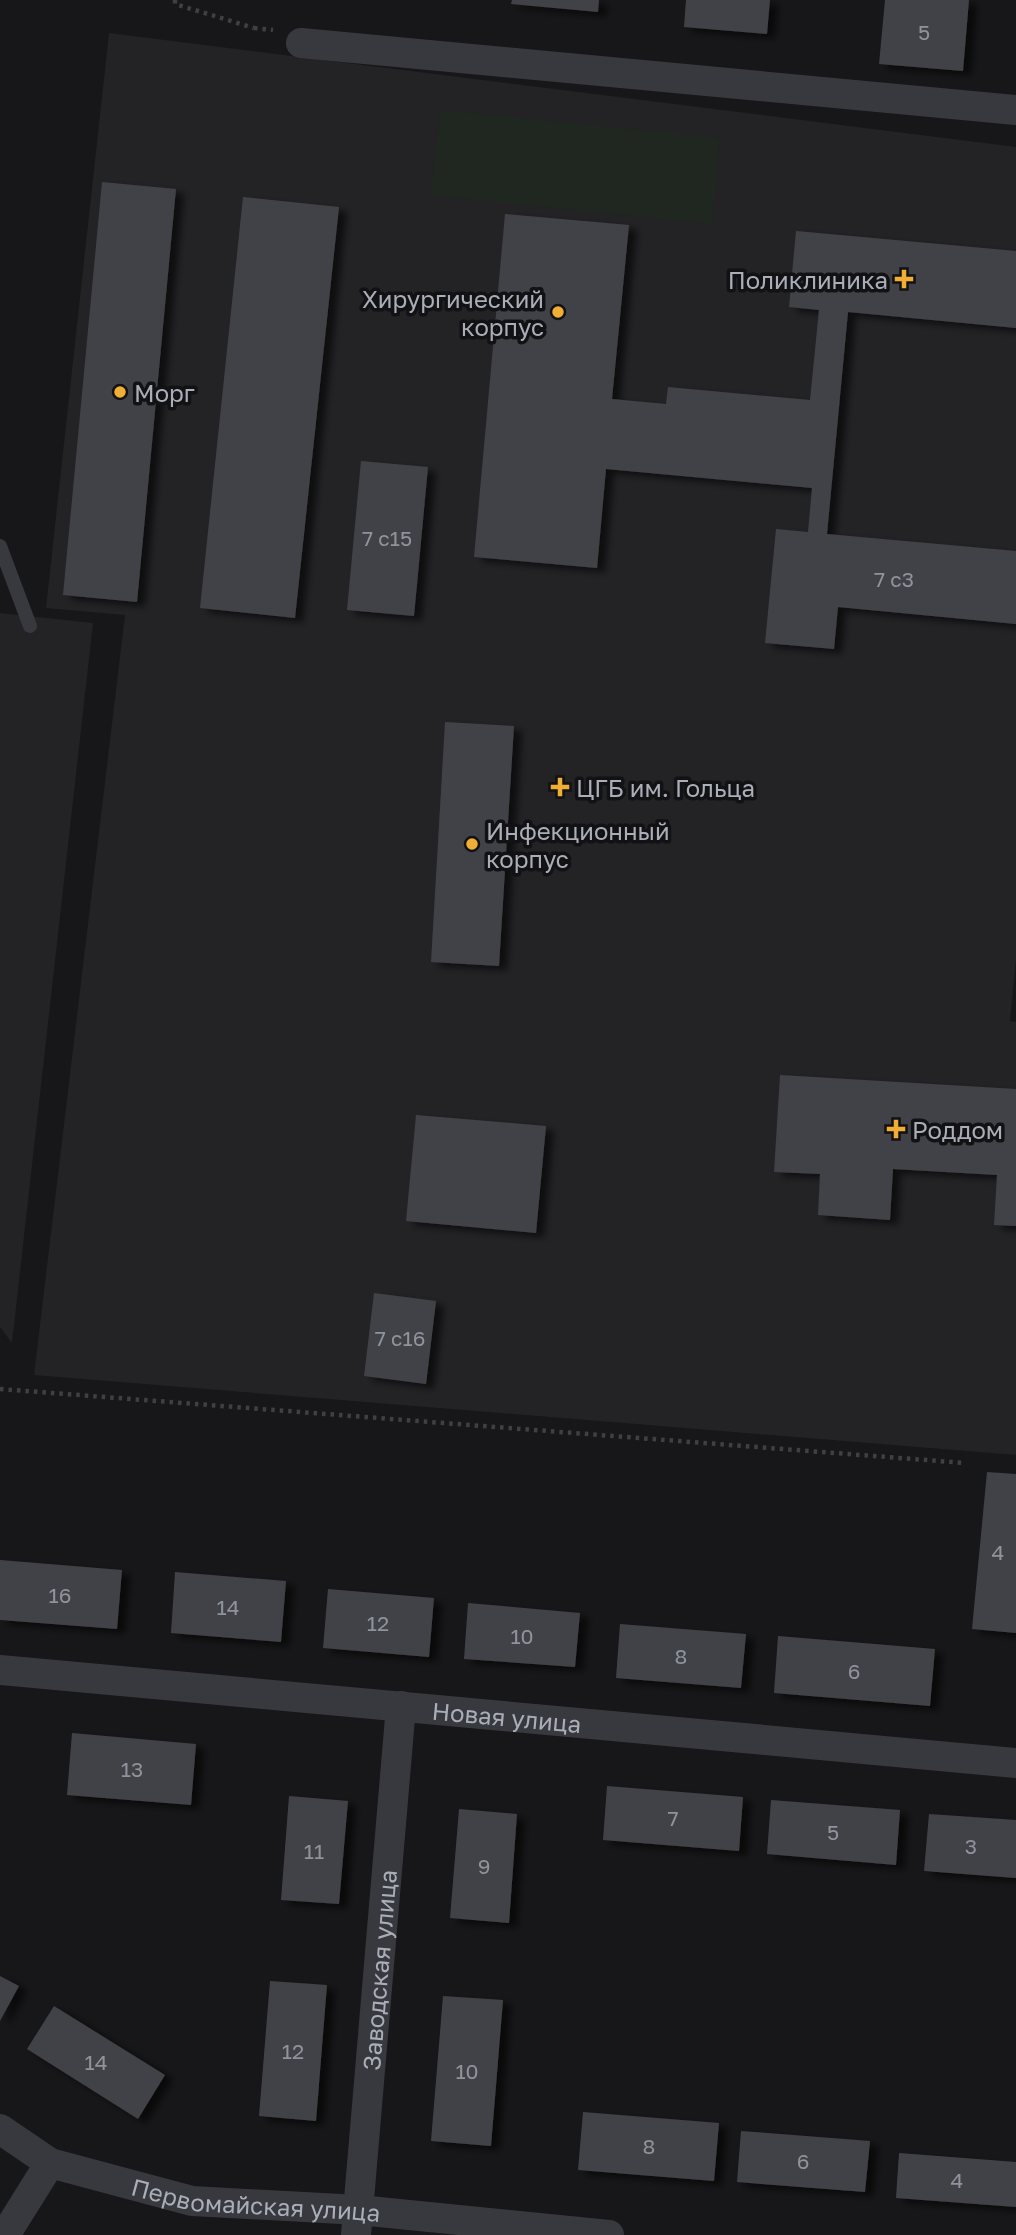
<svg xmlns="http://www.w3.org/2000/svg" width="1016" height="2235" viewBox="0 0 1016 2235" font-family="'Golos Text',sans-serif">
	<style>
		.built { fill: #232326 }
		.green { fill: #1f2720 }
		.building { fill: #414246; filter: url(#shadow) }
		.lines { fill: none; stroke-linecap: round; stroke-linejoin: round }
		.path { stroke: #3e4045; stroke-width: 4.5; stroke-dasharray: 3.5 5; stroke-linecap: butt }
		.lane { stroke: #38393e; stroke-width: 14 }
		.street { stroke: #38393e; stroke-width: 30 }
		.poi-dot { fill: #f1ae37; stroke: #121214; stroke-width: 2.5 }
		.labels { text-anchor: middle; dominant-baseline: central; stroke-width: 7; stroke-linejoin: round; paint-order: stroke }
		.number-label { font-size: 21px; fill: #8f939c }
		.poi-label { font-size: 24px; fill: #a9aeb9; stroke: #121214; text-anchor: start }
		.street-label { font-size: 24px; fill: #a9aeb9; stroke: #121214 }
	</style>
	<defs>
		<filter id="shadow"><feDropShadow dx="8" dy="4.5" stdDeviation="3.5" flood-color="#0009"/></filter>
	</defs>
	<rect width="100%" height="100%" fill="#171719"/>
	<g class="built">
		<path d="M 109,33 L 1016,147 L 1016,959 L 1010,1021 L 1016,1022 L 1016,1455 L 34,1375 L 125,615 L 46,608 Z"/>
		<path d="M 0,613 L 93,623 L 12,1343 L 0,1327 Z"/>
	</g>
	<path class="green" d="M 441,110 L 719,138 L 712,224 L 430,195 Z"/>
	<g class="building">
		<path d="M 512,0 L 599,0 L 598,12 L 511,4 Z"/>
		<path d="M 686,0 L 770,0 L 767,34 L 684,27 Z"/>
		<path d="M 885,0 L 969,0 L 963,71 L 879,64 Z"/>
		<path d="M 102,182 L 176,189 L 137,602 L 63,595 Z"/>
		<path d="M 243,197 L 339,207 L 295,618 L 200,608 Z"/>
		<path d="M 505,214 L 629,225 L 612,399 L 666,404 L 668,387 L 810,400 L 819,310 L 789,307 L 796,231 L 1016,251 L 1016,328 L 848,312 L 827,534 L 1016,551 L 1016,624 L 838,607 L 834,649 L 765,643 L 776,529 L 808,532 L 812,488 L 606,469 L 597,568 L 474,557 Z"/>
		<path d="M 361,461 L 428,467 L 414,616 L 347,610 Z"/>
		<path d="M 445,722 L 514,726 L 499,966 L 431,962 Z"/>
		<path d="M 780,1075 L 1016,1089 L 1016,1226 L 994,1225 L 997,1175 L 893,1169 L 890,1220 L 818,1215 L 820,1174 L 774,1172 Z"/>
		<path d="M 416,1115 L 546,1126 L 536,1233 L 406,1221 Z"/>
		<path d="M 374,1293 L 436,1301 L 426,1384 L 364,1376 Z"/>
		<path d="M 987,1472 L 1016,1474 L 1016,1633 L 972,1629 Z"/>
		<path d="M 0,1560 L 122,1570 L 117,1629 L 0,1620 Z"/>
		<path d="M 175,1572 L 286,1581 L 281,1642 L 171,1633 Z"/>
		<path d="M 328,1589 L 434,1598 L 429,1657 L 323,1648 Z"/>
		<path d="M 468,1603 L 580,1613 L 575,1667 L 464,1659 Z"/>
		<path d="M 620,1624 L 746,1634 L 741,1688 L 616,1678 Z"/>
		<path d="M 778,1636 L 935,1649 L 930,1706 L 774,1693 Z"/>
		<path d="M 72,1733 L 196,1744 L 191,1805 L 67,1795 Z"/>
		<path d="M 607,1786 L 743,1797 L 739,1851 L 603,1840 Z"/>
		<path d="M 289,1796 L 348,1801 L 339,1904 L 281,1900 Z"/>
		<path d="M 771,1800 L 900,1810 L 896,1865 L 767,1854 Z"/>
		<path d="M 459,1809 L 517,1814 L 509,1923 L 450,1918 Z"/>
		<path d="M 929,1814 L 1016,1820 L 1016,1878 L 924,1871 Z"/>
		<path d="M 0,1976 L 19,1986 L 0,2021 Z"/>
		<path d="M 270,1981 L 327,1985 L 316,2121 L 259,2116 Z"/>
		<path d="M 443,1996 L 503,2000 L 491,2146 L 431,2141 Z"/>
		<path d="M 54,2006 L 165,2075 L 138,2119 L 27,2049 Z"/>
		<path d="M 583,2112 L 719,2123 L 714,2181 L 578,2170 Z"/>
		<path d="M 741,2131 L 870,2141 L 865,2192 L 737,2182 Z"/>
		<path d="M 899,2153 L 1016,2162 L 1016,2207 L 896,2198 Z"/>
	</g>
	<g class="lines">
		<g class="path">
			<path d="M 175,0 L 175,4 L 254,28"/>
			<path d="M 254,28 L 273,30"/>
			<path d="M 0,1389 L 965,1463"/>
		</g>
		<path class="lane" d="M 0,546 L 30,626"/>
		<g class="street">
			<path d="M 301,43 L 1016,110"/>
			<path id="s1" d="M 0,1670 L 1016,1763"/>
			<path id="s2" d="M 0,2129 L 50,2163 L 192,2201 L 359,2210 L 609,2235"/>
			<path d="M 5,2235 L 50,2163"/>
			<path id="s3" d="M 356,2235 L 401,1706"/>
		</g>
	</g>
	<g class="poi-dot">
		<path d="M900.5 268.5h7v7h7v7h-7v7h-7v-7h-7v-7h7z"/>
		<circle cx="558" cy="312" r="7"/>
		<circle cx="120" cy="392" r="7"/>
		<path d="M556.5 776.5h7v7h7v7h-7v7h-7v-7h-7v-7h7z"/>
		<circle cx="472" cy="844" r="7"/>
		<path d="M892.5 1118.5h7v7h7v7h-7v7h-7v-7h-7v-7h7z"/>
	</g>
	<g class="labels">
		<g class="number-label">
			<text x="924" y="32">5</text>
			<text x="387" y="538">7 с15</text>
			<text x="894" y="579">7 с3</text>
			<text x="400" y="1338">7 с16</text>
			<text x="998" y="1552">4</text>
			<text x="60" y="1595">16</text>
			<text x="228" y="1607">14</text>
			<text x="378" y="1623">12</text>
			<text x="522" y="1636">10</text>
			<text x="681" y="1656">8</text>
			<text x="854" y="1671">6</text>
			<text x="132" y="1769">13</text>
			<text x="673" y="1818">7</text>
			<text x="833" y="1832">5</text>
			<text x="971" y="1846">3</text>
			<text x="314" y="1851">11</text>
			<text x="484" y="1866">9</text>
			<text x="293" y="2051">12</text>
			<text x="96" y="2062">14</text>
			<text x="467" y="2071">10</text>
			<text x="649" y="2146">8</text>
			<text x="803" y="2161">6</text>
			<text x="957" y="2180">4</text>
		</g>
		<g class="poi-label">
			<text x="888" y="279" text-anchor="end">Поликлиника</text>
			<text x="544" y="298" text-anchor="end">Хирургический<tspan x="544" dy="28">корпус</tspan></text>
			<text x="134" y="392">Морг</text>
			<text x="576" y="787">ЦГБ им. Гольца</text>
			<text x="486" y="830">Инфекционный<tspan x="486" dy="28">корпус</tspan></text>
			<text x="912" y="1129">Роддом</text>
		</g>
		<g class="street-label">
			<text stroke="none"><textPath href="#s1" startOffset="509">Новая улица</textPath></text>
			<text stroke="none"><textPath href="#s3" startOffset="266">Заводская улица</textPath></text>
			<text stroke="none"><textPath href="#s2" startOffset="271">Первомайская улица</textPath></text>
		</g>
	</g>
</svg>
